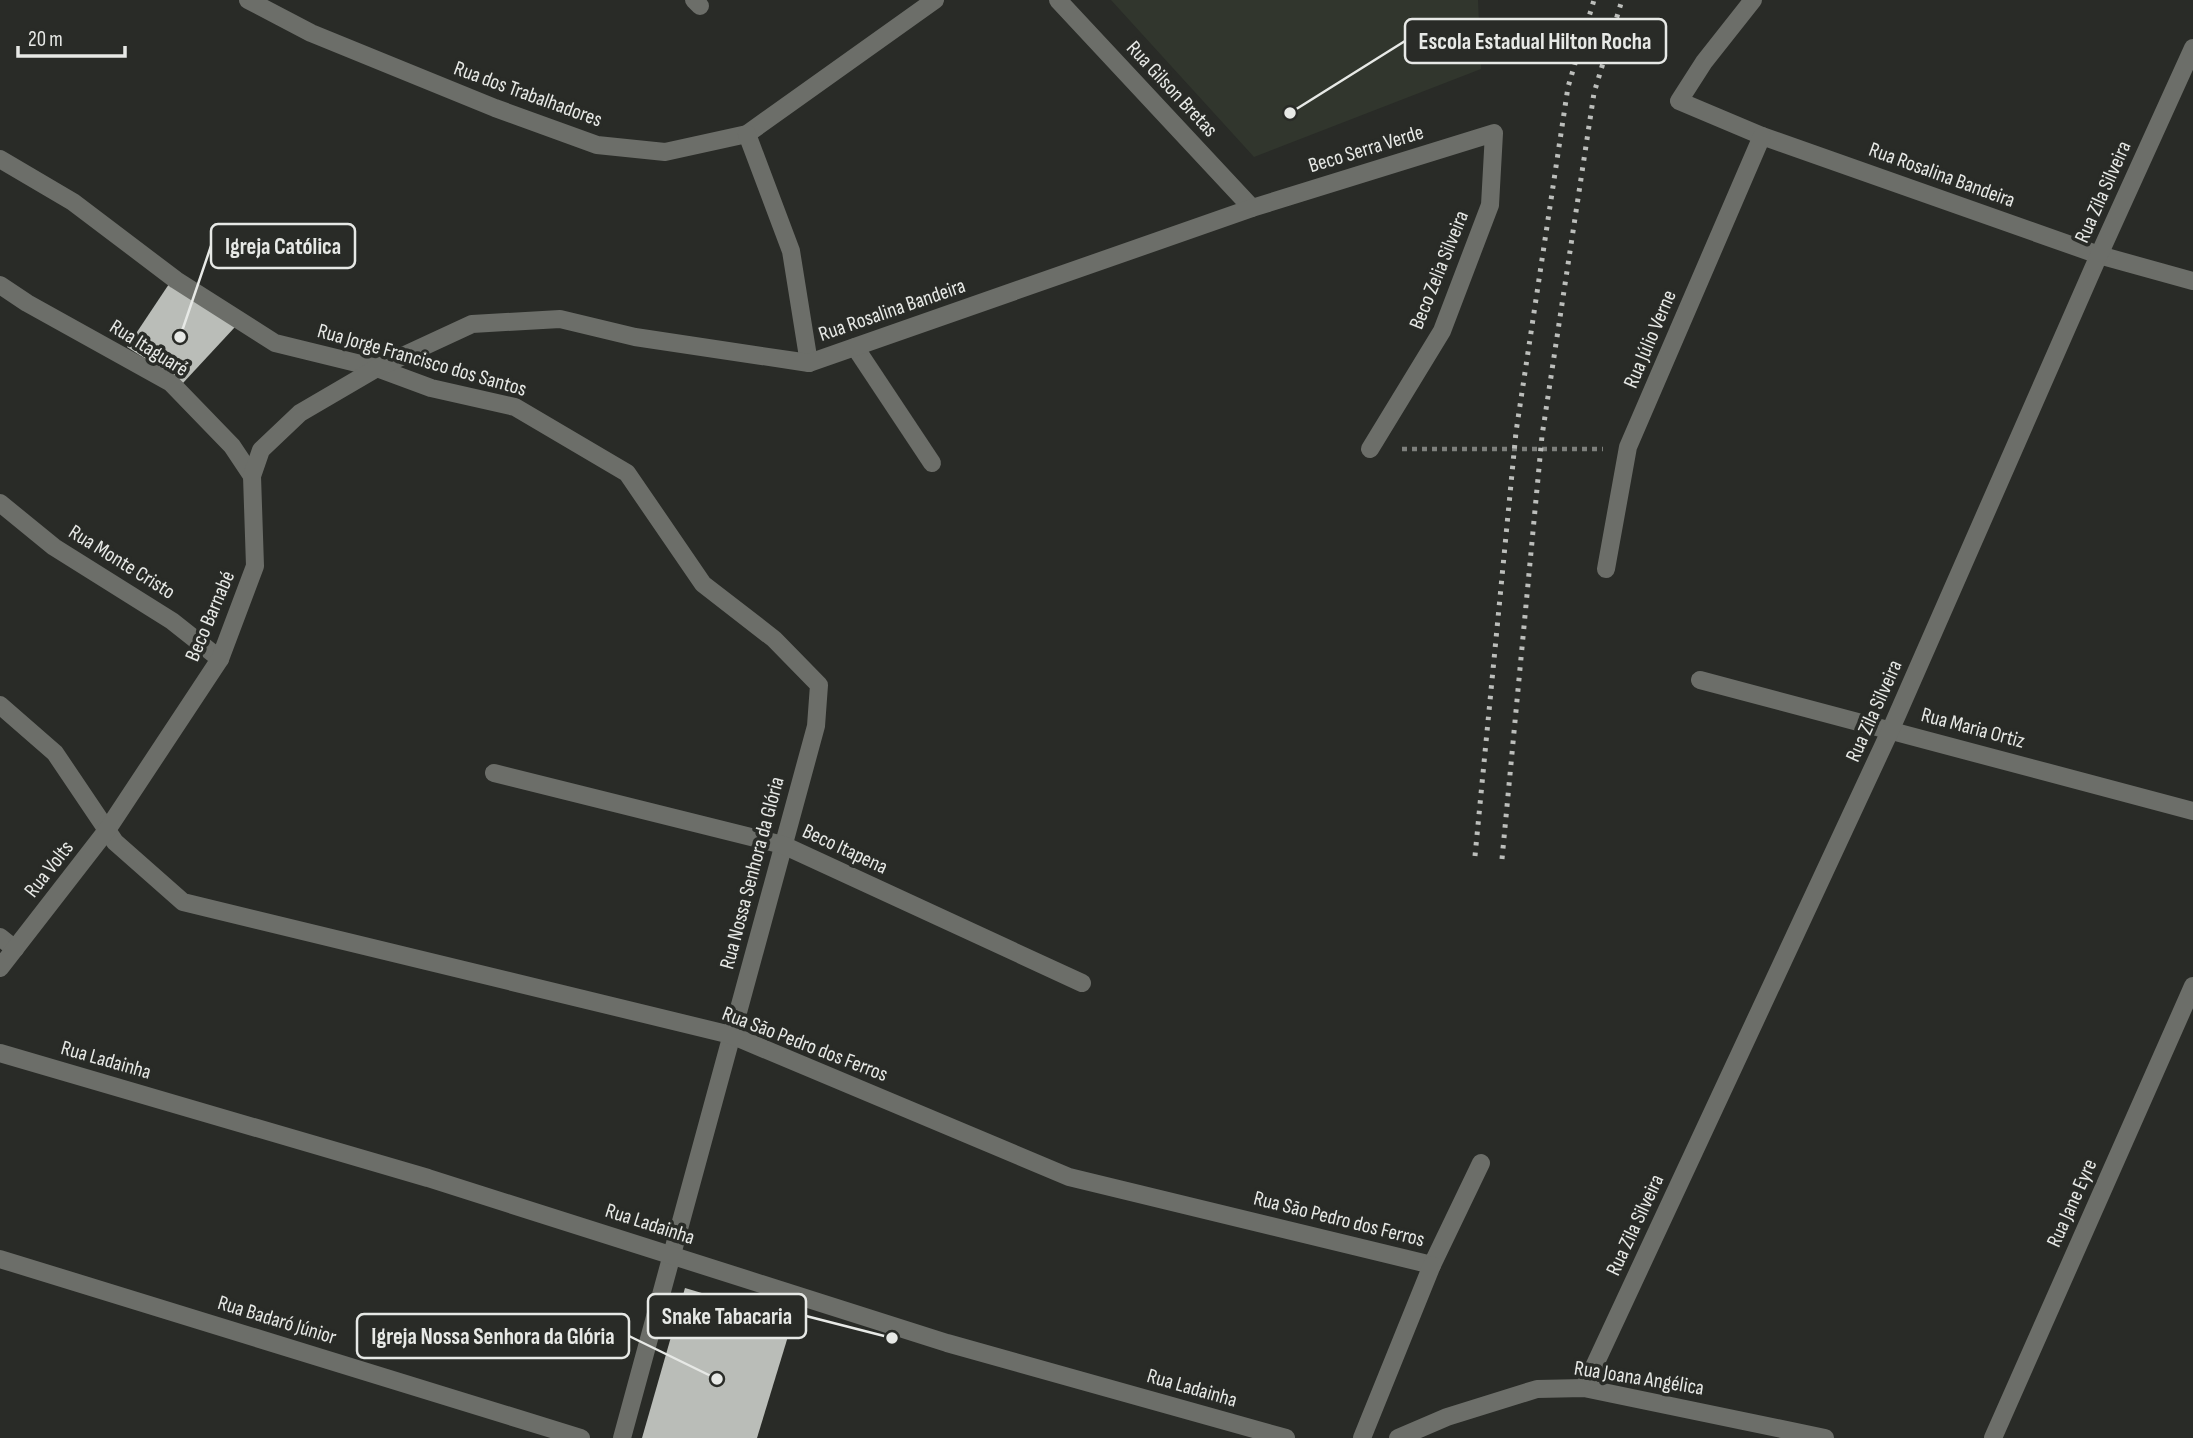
<svg xmlns="http://www.w3.org/2000/svg" width="2193" height="1438" viewBox="0 0 2193 1438" font-family="'Sofia Sans Condensed',sans-serif">
	<style>
		.built { fill: #31362d }
		.building { fill: #babdb8 }
		.lines { fill: none; stroke-linecap: round; stroke-linejoin: round }
		.path { stroke: #7d7f7c; stroke-width: 4.5; stroke-dasharray: 5 5; stroke-linecap: butt }
		.minor { stroke: #6c6e69; stroke-width: 18 }
		.rail { stroke: #bcbebb; stroke-width: 5; stroke-dasharray: 3.5 7; stroke-linecap: butt }
		.labels { text-anchor: middle; dominant-baseline: central; stroke-width: 7; stroke-linejoin: round; paint-order: stroke }
		.street-label { font-size: 21px; fill: #e7e9e6; stroke: #292b27 }
		.leader { fill: none; stroke: #e7e9e6; stroke-width: 2.5 }
		.callout-dot { fill: #e7e9e6; stroke: #292b27; stroke-width: 2.5 }
		.callout { fill: #292b27; stroke: #e7e9e6; stroke-width: 2.5 }
		.callout-label { font-size: 23px; text-anchor: middle; font-weight: bold; fill: #e7e9e6 }
	</style>
	<rect width="100%" height="100%" fill="#292b27"/>
	<path class="built" d="M 1111,0 L 1478,0 L 1481,69 L 1254,157 Z"/>
	<g class="building">
		<path d="M 169,284 L 235,327 L 183,383 L 127,347 Z"/>
		<path d="M 685,1288 L 793,1320 L 757,1438 L 642,1438 Z"/>
	</g>
	<g class="lines">
		<path class="path" d="M 1402,449 L 1603,449"/>
		<g class="minor">
			<path d="M 248,0 L 311,33 L 495,108 L 597,145 L 665,152 L 747,134 L 935,0"/>
			<path d="M 694,0 L 700,6"/>
			<path d="M 1058,0 L 1252,208"/>
			<path d="M 1753,0 L 1704,62 L 1679,101 L 1762,136 L 2099,255 L 2193,281"/>
			<path d="M 747,134 L 791,251 L 809,363"/>
			<path d="M 0,159 L 73,202 L 176,280 L 275,343 L 377,368 L 431,388 L 515,407 L 627,473 L 703,584 L 774,639 L 819,685 L 816,726 L 622,1438"/>
			<path d="M 0,285 L 27,303 L 171,383 L 232,446 L 252,476"/>
			<path d="M 855,347 L 932,463"/>
			<path d="M 0,503 L 54,547 L 172,621 L 220,659"/>
			<path d="M 1606,569 L 1628,447 L 1762,136"/>
			<path d="M 1700,680 L 2193,811"/>
			<path d="M 0,705 L 55,753 L 115,842 L 183,902 L 731,1035 L 1069,1177 L 1432,1265 L 1481,1163"/>
			<path d="M 494,773 L 783,845 L 1082,983"/>
			<path d="M 0,937 L 15,949"/>
			<path d="M 0,968 L 107,830 L 220,659 L 255,566 L 252,476 L 261,450 L 300,413 L 377,368 L 472,324 L 560,319 L 635,337 L 809,363 L 1252,208 L 1494,133 L 1490,205 L 1442,331 L 1370,449"/>
			<path d="M 0,1053 L 428,1178 L 947,1343 L 1286,1438"/>
			<path d="M 0,1259 L 581,1438"/>
			<path d="M 1584,1388 L 1891,729 L 2099,255 L 2193,48"/>
			<path d="M 1362,1438 L 1432,1265"/>
			<path d="M 1398,1438 L 1447,1417 L 1537,1389 L 1584,1388 L 1825,1438"/>
			<path d="M 1993,1438 L 2193,986"/>
		</g>
		<g class="rail">
			<path d="M 1475,856 L 1516,432 L 1568,87 L 1594,0"/>
			<path d="M 1502,859 L 1542,436 L 1594,93 L 1622,0"/>
		</g>
	</g>
	<g class="labels">
		<g class="street-label">
			<text transform="translate(1172 89) rotate(47)">Rua Gilson Bretas</text>
			<text transform="translate(528 94) rotate(20)">Rua dos Trabalhadores</text>
			<text transform="translate(1366 149) rotate(-17)">Beco Serra Verde</text>
			<text transform="translate(1942 175) rotate(20)">Rua Rosalina Bandeira</text>
			<text transform="translate(2103 192) rotate(-66)">Rua Zila Silveira</text>
			<text transform="translate(1439 270) rotate(-68)">Beco Zelia Silveira</text>
			<text transform="translate(892 310) rotate(-19)">Rua Rosalina Bandeira</text>
			<text transform="translate(1650 339) rotate(-67)">Rua Júlio Verne</text>
			<text transform="translate(149 348) rotate(32)">Rua Itaguaré</text>
			<text transform="translate(422 360) rotate(16)">Rua Jorge Francisco dos Santos</text>
			<text transform="translate(122 562) rotate(32)">Rua Monte Cristo</text>
			<text transform="translate(210 616) rotate(-67)">Beco Barnabé</text>
			<text transform="translate(1874 711) rotate(-66)">Rua Zila Silveira</text>
			<text transform="translate(1973 728) rotate(15)">Rua Maria Ortiz</text>
			<text transform="translate(845 849) rotate(25)">Beco Itapena</text>
			<text transform="translate(49 869) rotate(-52)">Rua Volts</text>
			<text transform="translate(752 873) rotate(-75)">Rua Nossa Senhora da Glória</text>
			<text transform="translate(805 1044) rotate(21)">Rua São Pedro dos Ferros</text>
			<text transform="translate(106 1060) rotate(16)">Rua Ladainha</text>
			<text transform="translate(2072 1203) rotate(-66)">Rua Jane Eyre</text>
			<text transform="translate(1339 1219) rotate(14)">Rua São Pedro dos Ferros</text>
			<text transform="translate(650 1224) rotate(18)">Rua Ladainha</text>
			<text transform="translate(1635 1225) rotate(-65)">Rua Zila Silveira</text>
			<text transform="translate(277 1320) rotate(17)">Rua Badaró Júnior</text>
			<text transform="translate(1639 1378) rotate(9)">Rua Joana Angélica</text>
			<text transform="translate(1192 1388) rotate(16)">Rua Ladainha</text>
		</g>
	</g>
	<path class="leader" d="M1290 113L1405 41M180 337L211 246M892 1338L806 1316M717 1379L629 1336"/>
	<g class="callout-dot">
		<circle cx="1290" cy="113" r="7"/>
		<circle cx="180" cy="337" r="7"/>
		<circle cx="892" cy="1338" r="7"/>
		<circle cx="717" cy="1379" r="7"/>
	</g>
	<g class="callout">
		<rect x="1405" y="19" width="261" height="44" rx="7"/>
		<rect x="211" y="224" width="144" height="44" rx="7"/>
		<rect x="648" y="1294" width="158" height="44" rx="7"/>
		<rect x="357" y="1314" width="272" height="44" rx="7"/>
	</g>
	<g class="callout-label">
		<text x="1535" y="49">Escola Estadual Hilton Rocha</text>
		<text x="283" y="254">Igreja Católica</text>
		<text x="727" y="1324">Snake Tabacaria</text>
		<text x="493" y="1344">Igreja Nossa Senhora da Glória</text>
	</g>
	<path d="M18 46v10h107v-10" fill="none" stroke="#e7e9e6" stroke-width="3.5"/>
	<text x="28" y="46" font-size="21" fill="#e7e9e6" stroke="#292b27" stroke-width="5" paint-order="stroke">20 m</text>
</svg>
